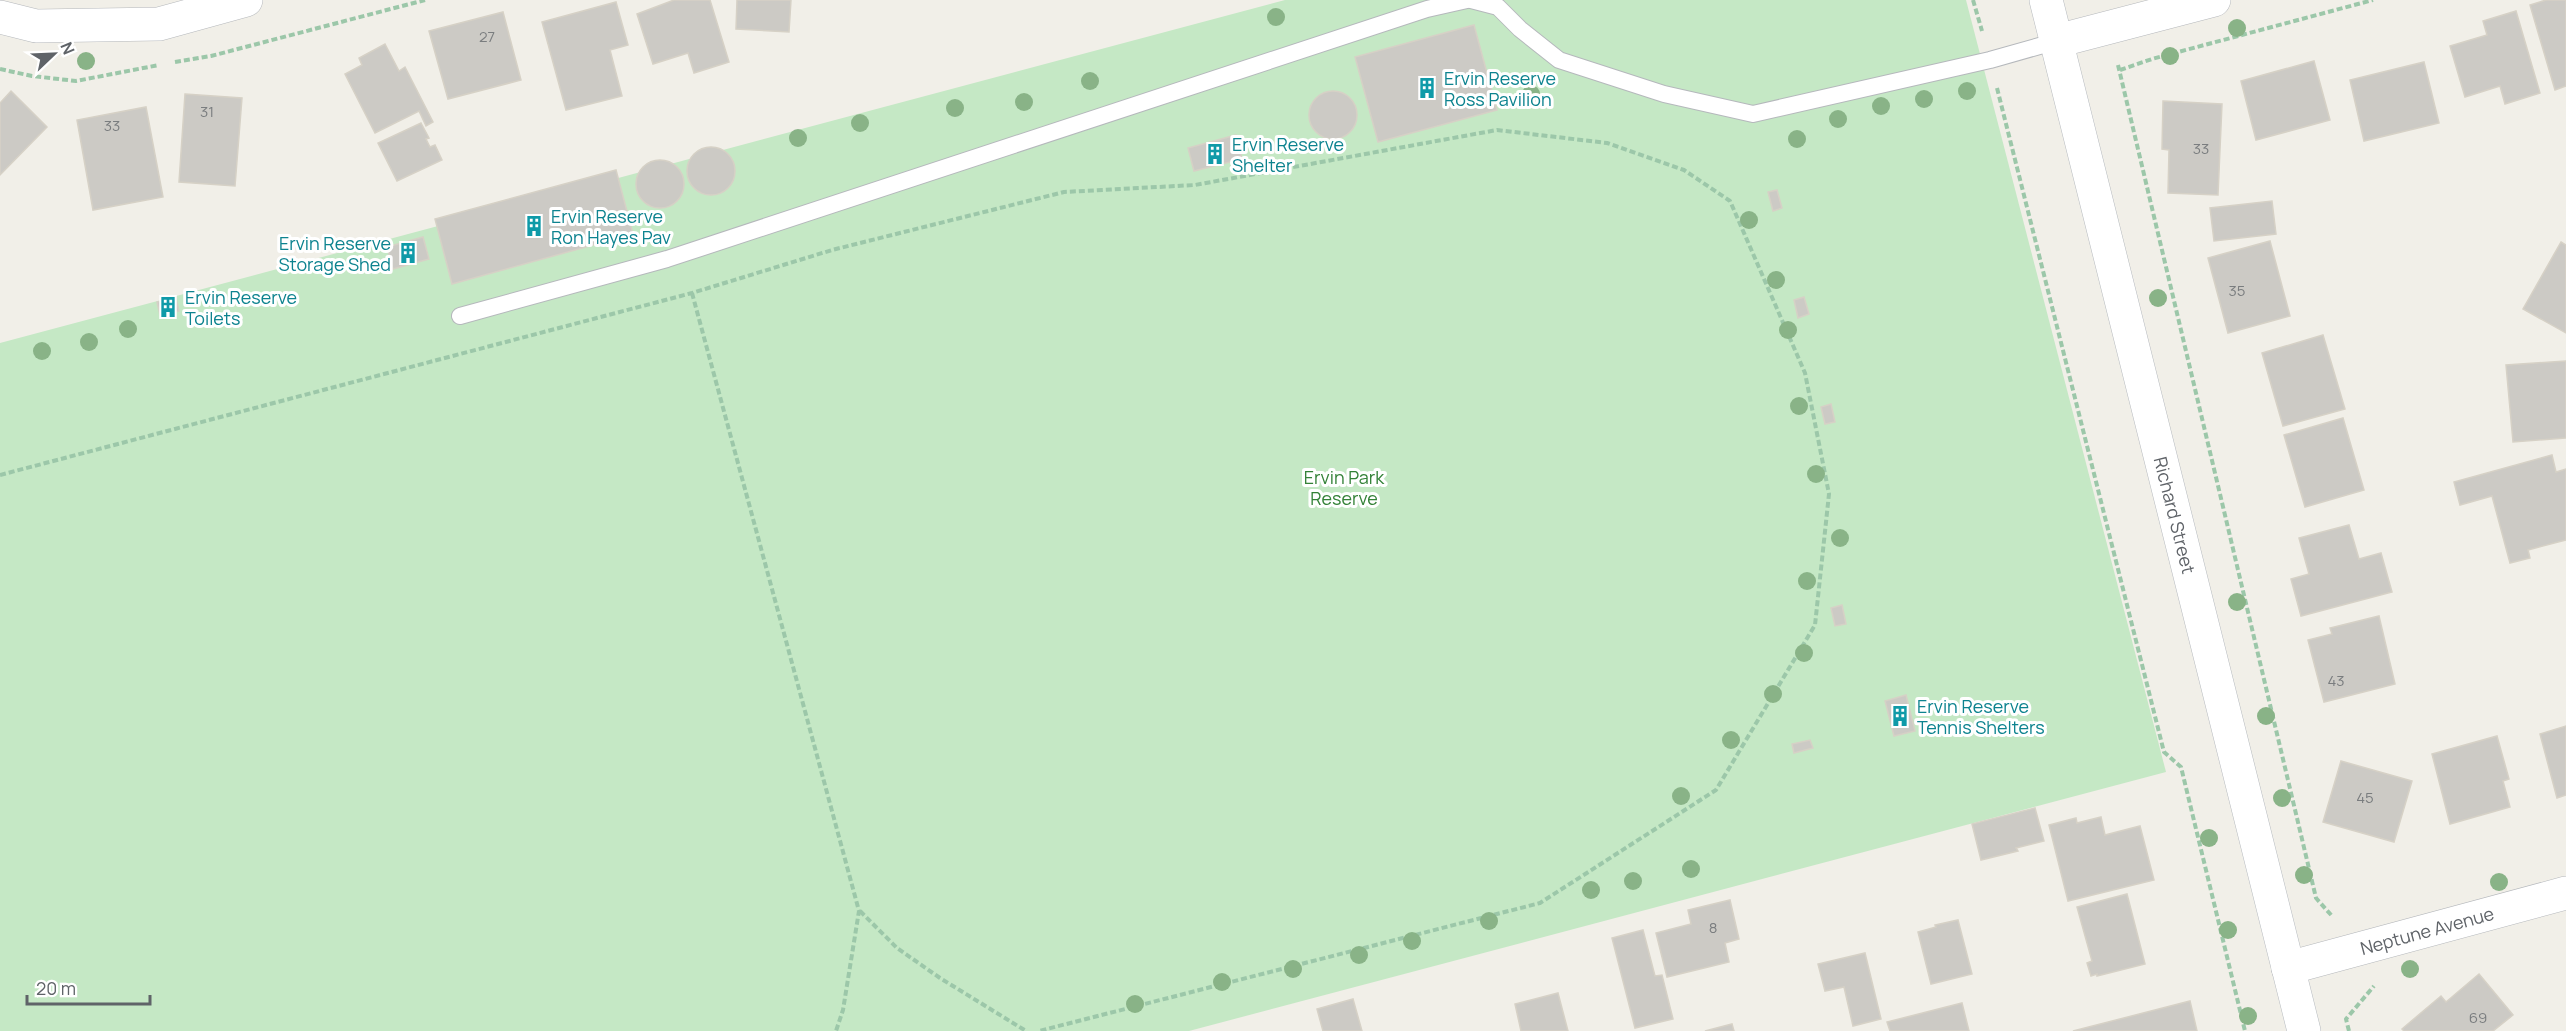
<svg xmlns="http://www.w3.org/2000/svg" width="2566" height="1031" viewBox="0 0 2566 1031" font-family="Manrope,sans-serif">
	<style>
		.green { fill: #c5e8c5 }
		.building { fill: #cccac5; stroke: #d6d1c6; stroke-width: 1.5 }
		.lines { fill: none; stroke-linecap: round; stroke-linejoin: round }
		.lane-casing { stroke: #b5b8bc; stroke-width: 18 }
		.street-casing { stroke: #b5b8bc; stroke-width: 34 }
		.secondary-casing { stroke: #b6babf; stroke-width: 34 }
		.path { stroke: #9cc7a9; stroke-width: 4; stroke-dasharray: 6 3; stroke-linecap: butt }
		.lane { stroke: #fff; stroke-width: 16 }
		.street { stroke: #fff; stroke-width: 33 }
		.secondary { stroke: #fff; stroke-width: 33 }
		.tree { fill: #89b387 }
		.labels { text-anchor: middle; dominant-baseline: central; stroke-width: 6; stroke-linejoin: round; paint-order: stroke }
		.number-label { font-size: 15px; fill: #7a7d7f }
		.culture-label { font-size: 18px; fill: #0d838f; stroke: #fff; text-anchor: start }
		.park-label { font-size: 18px; fill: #348238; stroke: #fff }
		.street-label { font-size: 18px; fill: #5f6368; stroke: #fff }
	</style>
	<rect width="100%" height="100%" fill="#f1efe8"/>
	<path class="green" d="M 1285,0 L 1966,0 L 2166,772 L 1189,1031 L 0,1031 L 0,343 Z"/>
	<g class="building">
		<path d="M 674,0 L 710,0 L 729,62 L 694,73 L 688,53 L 653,64 L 637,14 Z"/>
		<path d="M 737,0 L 791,0 L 789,32 L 736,29 Z"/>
		<path d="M 2546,0 L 2566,0 L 2566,86 L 2555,90 L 2530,5 Z"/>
		<path d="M 616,2 L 628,45 L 610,50 L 622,96 L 566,110 L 542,22 Z"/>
		<path d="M 2516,11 L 2540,93 L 2505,104 L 2500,86 L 2465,97 L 2450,46 L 2487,35 L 2483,21 Z"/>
		<path d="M 503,12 L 521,80 L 448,99 L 429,31 Z"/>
		<path d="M 1474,25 L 1497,110 L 1378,142 L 1355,57 Z"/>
		<path d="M 385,44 L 399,71 L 405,67 L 433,122 L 426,126 L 419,111 L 375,133 L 345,74 L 362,65 L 359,58 Z"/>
		<path d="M 2314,61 L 2330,120 L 2256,140 L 2241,81 Z"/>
		<path d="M 2424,62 L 2439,123 L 2364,141 L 2350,80 Z"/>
		<path d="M 11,91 L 47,127 L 0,175 L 0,103 Z"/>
		<circle cx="1333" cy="115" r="24"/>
		<path d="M 185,94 L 242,98 L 235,186 L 179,182 Z"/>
		<path d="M 2163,101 L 2222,104 L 2218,195 L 2168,193 L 2169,150 L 2162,149 Z"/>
		<path d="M 146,107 L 163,197 L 93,210 L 77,120 Z"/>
		<path d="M 421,123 L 429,138 L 426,139 L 430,147 L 435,145 L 442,160 L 397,181 L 378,143 Z"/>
		<path d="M 1236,135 L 1242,159 L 1194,171 L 1188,148 Z"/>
		<circle cx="711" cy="171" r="24"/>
		<circle cx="660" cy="184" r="24"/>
		<path d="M 616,170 L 633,234 L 452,284 L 435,219 Z"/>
		<path d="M 1777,190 L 1782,208 L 1773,211 L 1768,192 Z"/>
		<path d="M 2272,201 L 2276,234 L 2214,241 L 2210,208 Z"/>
		<path d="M 423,237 L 429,259 L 393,269 L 387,247 Z"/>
		<path d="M 2270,241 L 2290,316 L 2228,333 L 2208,258 Z"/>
		<path d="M 2561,242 L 2566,245 L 2566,333 L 2523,309 Z"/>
		<path d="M 1804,297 L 1809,314 L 1798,318 L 1794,300 Z"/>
		<path d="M 176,298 L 179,311 L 160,315 L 157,302 Z"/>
		<path d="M 2323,335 L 2345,409 L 2283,426 L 2262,353 Z"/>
		<path d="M 2566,361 L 2566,438 L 2513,442 L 2506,365 Z"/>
		<path d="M 1831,404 L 1835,422 L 1825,424 L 1821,407 Z"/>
		<path d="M 2343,418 L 2364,490 L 2305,507 L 2284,435 Z"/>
		<path d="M 2552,455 L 2556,472 L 2566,469 L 2566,540 L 2528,550 L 2530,558 L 2510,563 L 2492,496 L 2460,505 L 2454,482 Z"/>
		<path d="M 2349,525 L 2359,559 L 2381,553 L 2392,592 L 2301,616 L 2291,579 L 2309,574 L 2299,538 Z"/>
		<path d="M 1842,605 L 1846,624 L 1835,626 L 1831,608 Z"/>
		<path d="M 2379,616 L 2395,684 L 2324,702 L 2308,640 L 2332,634 L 2330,628 Z"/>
		<path d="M 1906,695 L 1915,731 L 1894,736 L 1885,701 Z"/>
		<path d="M 2566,726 L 2566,795 L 2557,798 L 2540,734 Z"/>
		<path d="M 2497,736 L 2509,779 L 2503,781 L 2510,807 L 2450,824 L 2432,754 Z"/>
		<path d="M 1810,740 L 1813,748 L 1794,753 L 1792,744 Z"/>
		<path d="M 2341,761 L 2412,781 L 2394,842 L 2323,822 Z"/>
		<path d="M 2035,808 L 2044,841 L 2016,848 L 2018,851 L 1981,860 L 1972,824 Z"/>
		<path d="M 2101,817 L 2105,835 L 2140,826 L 2154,880 L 2068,901 L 2049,825 L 2076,818 L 2077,823 Z"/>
		<path d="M 2127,894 L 2145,964 L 2097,976 L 2097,974 L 2091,976 L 2087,963 L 2092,961 L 2077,907 Z"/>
		<path d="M 1730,900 L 1739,939 L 1725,943 L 1729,962 L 1667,977 L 1656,933 L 1691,924 L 1688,910 Z"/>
		<path d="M 1958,920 L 1972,974 L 1931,984 L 1918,932 L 1936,927 L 1935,925 Z"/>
		<path d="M 1643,930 L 1655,976 L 1662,975 L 1673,1019 L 1635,1028 L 1612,938 Z"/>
		<path d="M 1865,953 L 1881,1019 L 1853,1026 L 1844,987 L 1825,991 L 1818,964 Z"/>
		<path d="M 2479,974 L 2513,1015 L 2493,1031 L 2404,1031 L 2402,1029 L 2441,996 L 2446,1002 Z"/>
		<path d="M 1558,993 L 1568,1031 L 1521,1031 L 1515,1004 Z"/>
		<path d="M 1353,999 L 1362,1031 L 1323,1031 L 1317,1009 Z"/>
		<path d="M 2190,1001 L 2197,1031 L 2073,1031 Z"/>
		<path d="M 1962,1003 L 1969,1031 L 1890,1031 L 1887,1022 Z"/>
		<path d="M 1732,1024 L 1734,1031 L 1705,1031 Z"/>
	</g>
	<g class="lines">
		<defs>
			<g id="lane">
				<path d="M 1471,0 L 1498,7 L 1520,29 L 1559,60 L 1664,94 L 1753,114 L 1990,60 L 2057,41"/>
				<path d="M 460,316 L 667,259 L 1427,9 L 1467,0"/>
			</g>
			<g id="street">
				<path d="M 0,17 L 36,26 L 159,24 L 246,0"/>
				<path d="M 2057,41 L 2214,0"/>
				<path id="s1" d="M 2288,968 L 2566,893"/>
			</g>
			<g id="secondary">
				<path id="s2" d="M 2046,0 L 2304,1031"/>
			</g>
		</defs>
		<use href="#lane" class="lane-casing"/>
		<use href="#street" class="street-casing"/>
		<use href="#secondary" class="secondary-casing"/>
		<g class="path">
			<path d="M 1973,0 L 1982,31"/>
			<path d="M 175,62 L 211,56 L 425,0"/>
			<path d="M 2118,65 L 2316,898 L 2332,916"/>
			<path d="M 0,69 L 32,76 L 76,81 L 159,65"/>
			<path d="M 2120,70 L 2152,59 L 2373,0"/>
			<path d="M 1997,88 L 2164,752 L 2181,767 L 2245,1031"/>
			<path d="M 692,293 L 859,911 L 843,1010 L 836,1031"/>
			<path d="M 0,475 L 692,293 L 832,250 L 1064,192 L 1195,185 L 1497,130 L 1607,143 L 1684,170 L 1730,201 L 1805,373 L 1829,494 L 1815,625 L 1716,790 L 1540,903 L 1039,1031"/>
			<path d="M 860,911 L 897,948 L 940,978 L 1026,1031"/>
			<path d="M 2349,1031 L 2346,1019 L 2374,986"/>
		</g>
		<use href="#lane" class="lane"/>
		<use href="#street" class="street"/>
		<use href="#secondary" class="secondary"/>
	</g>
	<g class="tree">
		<circle cx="1276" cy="17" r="9"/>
		<circle cx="2237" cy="28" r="9"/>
		<circle cx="2170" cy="56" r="9"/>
		<circle cx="86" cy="61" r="9"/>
		<circle cx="1090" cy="81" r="9"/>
		<circle cx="1967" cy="91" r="9"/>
		<circle cx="1531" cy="94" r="9"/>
		<circle cx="1924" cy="99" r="9"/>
		<circle cx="1024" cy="102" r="9"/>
		<circle cx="1881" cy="106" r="9"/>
		<circle cx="955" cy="108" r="9"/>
		<circle cx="1838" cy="119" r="9"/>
		<circle cx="860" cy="123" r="9"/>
		<circle cx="798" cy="138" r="9"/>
		<circle cx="1797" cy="139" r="9"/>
		<circle cx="1749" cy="220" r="9"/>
		<circle cx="1776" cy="280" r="9"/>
		<circle cx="2158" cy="298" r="9"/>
		<circle cx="128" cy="329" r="9"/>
		<circle cx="1788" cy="330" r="9"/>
		<circle cx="89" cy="342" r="9"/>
		<circle cx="42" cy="351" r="9"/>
		<circle cx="1799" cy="406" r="9"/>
		<circle cx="1816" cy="474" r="9"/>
		<circle cx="1840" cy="538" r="9"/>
		<circle cx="1807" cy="581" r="9"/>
		<circle cx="2237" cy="602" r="9"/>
		<circle cx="1804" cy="653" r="9"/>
		<circle cx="1773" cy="694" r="9"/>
		<circle cx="2266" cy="716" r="9"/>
		<circle cx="1731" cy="740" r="9"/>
		<circle cx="1681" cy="796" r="9"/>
		<circle cx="2282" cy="798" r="9"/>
		<circle cx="2209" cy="838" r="9"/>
		<circle cx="1691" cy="869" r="9"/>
		<circle cx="2304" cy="875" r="9"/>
		<circle cx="1633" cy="881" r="9"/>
		<circle cx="2499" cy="882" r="9"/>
		<circle cx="1591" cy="890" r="9"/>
		<circle cx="1489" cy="921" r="9"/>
		<circle cx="2228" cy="930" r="9"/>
		<circle cx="1412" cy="941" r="9"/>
		<circle cx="1359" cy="955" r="9"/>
		<circle cx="1293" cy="969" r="9"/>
		<circle cx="2410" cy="969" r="9"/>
		<circle cx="1222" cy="982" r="9"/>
		<circle cx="1135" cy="1004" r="9"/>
		<circle cx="2248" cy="1016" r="9"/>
	</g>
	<defs>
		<symbol id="building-bare" viewBox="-9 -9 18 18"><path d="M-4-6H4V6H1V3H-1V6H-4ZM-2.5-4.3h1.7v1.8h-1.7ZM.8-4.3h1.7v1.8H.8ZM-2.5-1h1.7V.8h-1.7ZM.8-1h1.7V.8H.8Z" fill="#0f9aa8" stroke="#fff" stroke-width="2.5" paint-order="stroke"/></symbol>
	</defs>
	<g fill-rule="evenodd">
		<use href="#building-bare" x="1412" y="73" width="30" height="30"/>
		<use href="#building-bare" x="1200" y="139" width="30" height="30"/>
		<use href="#building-bare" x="519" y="211" width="30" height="30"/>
		<use href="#building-bare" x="393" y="238" width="30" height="30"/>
		<use href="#building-bare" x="153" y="292" width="30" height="30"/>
		<use href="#building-bare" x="1885" y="701" width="30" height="30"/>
	</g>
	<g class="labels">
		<g class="number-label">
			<text x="487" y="36">27</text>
			<text x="207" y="111">31</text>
			<text x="112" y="125">33</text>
			<text x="2201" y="148">33</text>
			<text x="2237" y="290">35</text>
			<text x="2336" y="680">43</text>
			<text x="2365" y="797">45</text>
			<text x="1713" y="927">8</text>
			<text x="2478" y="1017">69</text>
		</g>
		<g class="culture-label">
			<text x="1444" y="78">Ervin Reserve<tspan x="1444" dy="21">Ross Pavilion</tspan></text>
			<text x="1232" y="144">Ervin Reserve<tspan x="1232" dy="21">Shelter</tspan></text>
			<text x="551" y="216">Ervin Reserve<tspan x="551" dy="21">Ron Hayes Pav</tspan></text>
			<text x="391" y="243" text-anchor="end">Ervin Reserve<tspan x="391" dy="21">Storage Shed</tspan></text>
			<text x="185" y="297">Ervin Reserve<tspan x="185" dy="21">Toilets</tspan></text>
			<text x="1917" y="706">Ervin Reserve<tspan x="1917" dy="21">Tennis Shelters</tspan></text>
		</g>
		<g class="park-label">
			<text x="1344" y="477">Ervin Park<tspan x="1344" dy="21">Reserve</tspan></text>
		</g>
		<g class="street-label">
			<text stroke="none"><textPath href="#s2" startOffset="531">Richard Street</textPath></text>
			<text stroke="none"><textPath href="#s1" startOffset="144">Neptune Avenue</textPath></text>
		</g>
	</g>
	<g transform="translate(54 54) rotate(67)" stroke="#ffffff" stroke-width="4.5" paint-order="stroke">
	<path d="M0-4.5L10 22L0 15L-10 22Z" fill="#5f6368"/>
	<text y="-9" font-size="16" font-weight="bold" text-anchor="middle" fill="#5f6368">N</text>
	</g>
	<path d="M27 995v9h123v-9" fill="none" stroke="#5f6368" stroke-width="3"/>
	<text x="36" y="995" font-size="18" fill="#5f6368" stroke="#ffffff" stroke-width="4.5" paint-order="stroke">20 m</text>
</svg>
